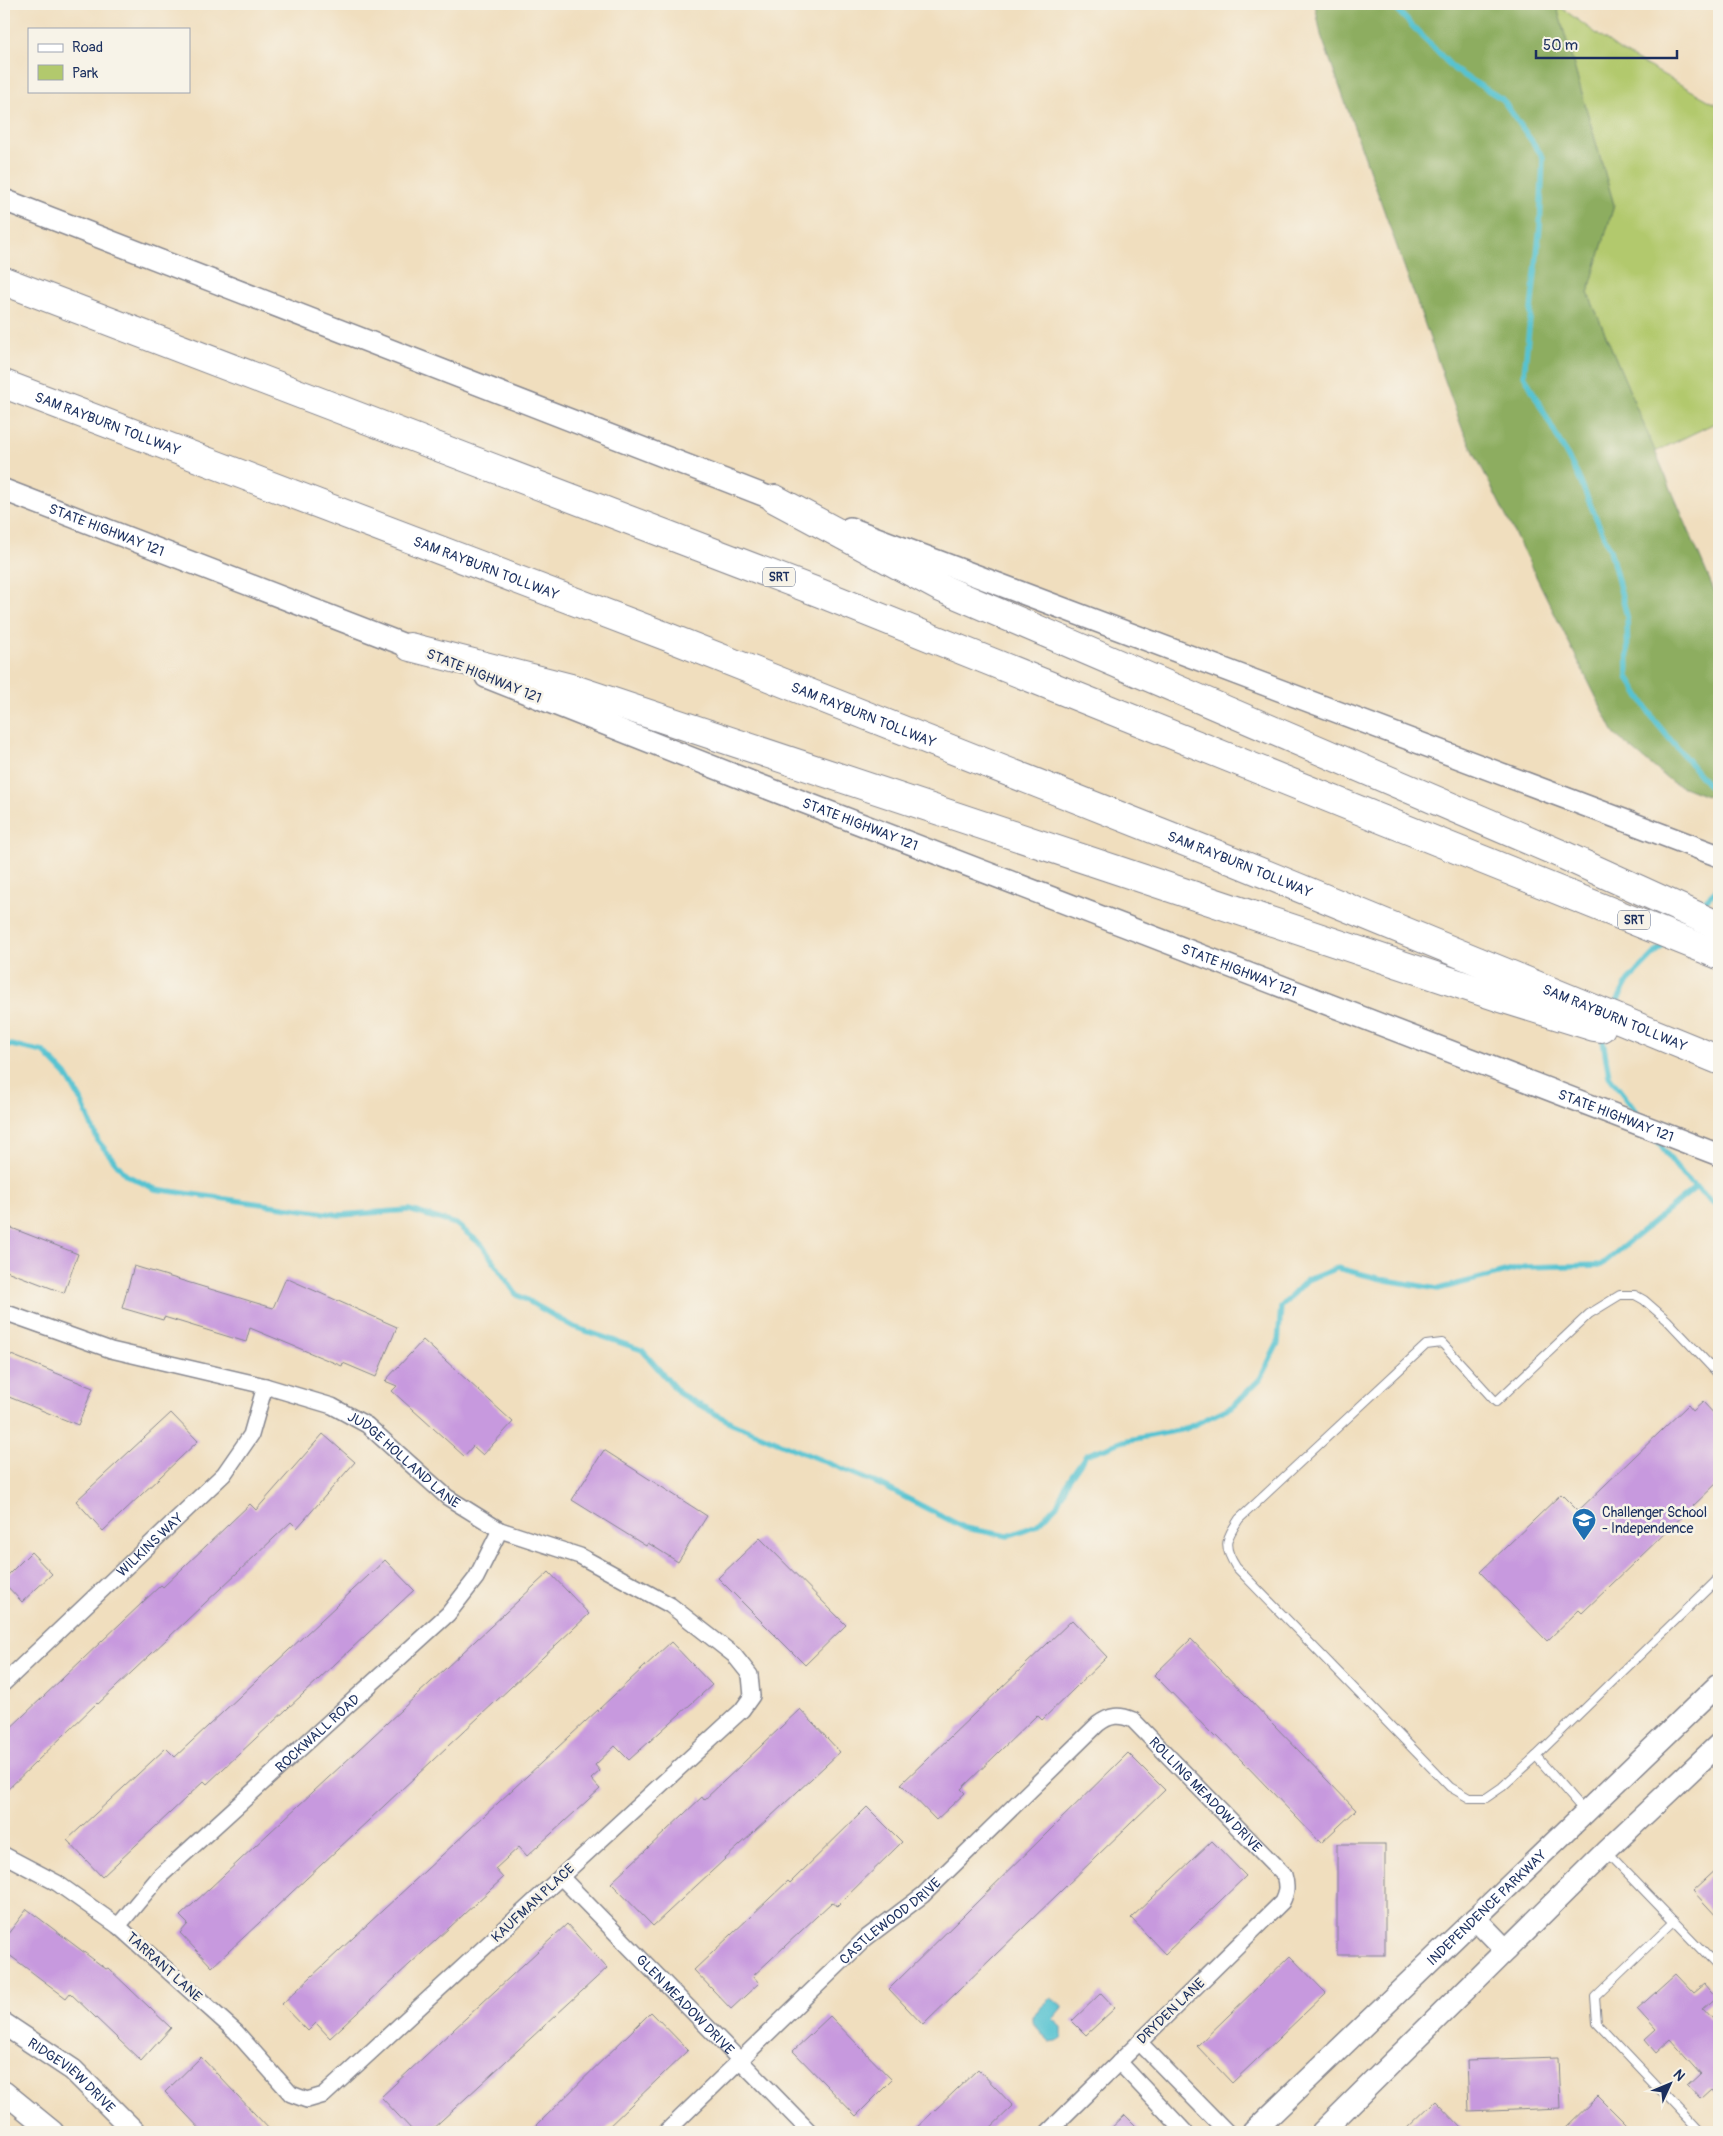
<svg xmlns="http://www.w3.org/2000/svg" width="1723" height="2136" viewBox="0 0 1723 2136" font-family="Pangolin,sans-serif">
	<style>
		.green { fill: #b2c96d; stroke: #667c66 }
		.forest { fill: #8dad60; stroke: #546e5f }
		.water { fill: #57c3d1; stroke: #397998 }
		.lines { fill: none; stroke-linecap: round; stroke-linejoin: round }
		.stream { stroke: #57c3d1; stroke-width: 5.5 }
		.building { fill: #c799de }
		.lane-casing { stroke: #86868e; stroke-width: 10 }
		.street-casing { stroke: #86868e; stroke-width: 18 }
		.secondary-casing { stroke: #86868e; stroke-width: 24 }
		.highway-casing { stroke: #86868e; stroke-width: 30 }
		.lane { stroke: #fff; stroke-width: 8 }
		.street { stroke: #fff; stroke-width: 15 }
		.secondary { stroke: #fff; stroke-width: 21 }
		.highway { stroke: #fff; stroke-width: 28 }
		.labels { text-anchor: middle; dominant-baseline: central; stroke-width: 5; stroke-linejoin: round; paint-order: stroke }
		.shield { fill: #f7f3e8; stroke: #5d6a87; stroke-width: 1 }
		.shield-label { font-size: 12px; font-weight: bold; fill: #1b2f5e }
		.street-label { font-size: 14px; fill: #1b2f5e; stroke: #f7f3e8 }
		.poi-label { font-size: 14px; fill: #1b2f5e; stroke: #f7f3e8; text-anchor: start }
	</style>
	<rect width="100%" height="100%" fill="#f7f3e8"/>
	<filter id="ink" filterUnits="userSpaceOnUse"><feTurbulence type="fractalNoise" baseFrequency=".02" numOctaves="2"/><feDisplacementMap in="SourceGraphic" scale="10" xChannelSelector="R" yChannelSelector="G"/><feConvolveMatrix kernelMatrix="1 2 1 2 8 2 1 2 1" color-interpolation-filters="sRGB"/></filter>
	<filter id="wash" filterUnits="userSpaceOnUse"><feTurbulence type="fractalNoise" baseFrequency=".0096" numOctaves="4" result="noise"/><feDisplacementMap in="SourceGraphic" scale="20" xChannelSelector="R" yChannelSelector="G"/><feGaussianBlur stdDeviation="1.12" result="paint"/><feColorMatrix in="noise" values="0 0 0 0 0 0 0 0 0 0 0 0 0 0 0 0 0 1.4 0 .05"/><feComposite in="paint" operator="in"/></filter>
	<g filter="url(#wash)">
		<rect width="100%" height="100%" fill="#f0debe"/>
		<path class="green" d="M 1556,4 L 1619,50 L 1719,106 L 1719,421 L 1655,452 L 1588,293 L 1614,205 Z"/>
		<path class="forest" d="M 1315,4 L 1556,4 L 1614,205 L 1588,293 L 1719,602 L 1719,801 L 1673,783 L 1615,735 L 1462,428 L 1321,35 Z"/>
		<path class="water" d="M 1051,1998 L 1062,2006 L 1061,2010 L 1053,2019 L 1062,2027 L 1062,2037 L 1057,2041 L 1050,2042 L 1032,2022 L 1032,2016 Z"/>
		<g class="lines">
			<g class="stream">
				<path d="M 1393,4 L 1396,9 L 1455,70 L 1502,99 L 1543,157 L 1540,227 L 1524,375 L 1578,476 L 1610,550 L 1627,616 L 1628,677 L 1654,720 L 1719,798"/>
				<path d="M 1698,908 L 1719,887"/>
				<path d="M 1613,1009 L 1628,981 L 1666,942"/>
				<path d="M 1602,1035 L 1609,1076 L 1640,1117"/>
				<path d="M 4,1046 L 11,1045 L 44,1052 L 66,1075 L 81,1100 L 98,1141 L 126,1175 L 155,1189 L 340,1215 L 409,1210 L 456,1224 L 482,1245 L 516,1294 L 574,1327 L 642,1350 L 680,1394 L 732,1423 L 881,1485 L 965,1528 L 1008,1536 L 1037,1525 L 1057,1505 L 1068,1481 L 1086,1455 L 1124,1441 L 1185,1429 L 1233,1406 L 1260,1379 L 1278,1343 L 1281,1307 L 1307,1280 L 1337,1268 L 1386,1280 L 1438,1289 L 1525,1267 L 1601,1265 L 1696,1187"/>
				<path d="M 1654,1137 L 1683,1176 L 1719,1208"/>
			</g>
		</g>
		<g id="blocks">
			<g class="building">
				<path d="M 4,1225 L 78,1254 L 64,1293 L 4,1270 Z"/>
				<path d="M 134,1266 L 273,1308 L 286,1278 L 397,1327 L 376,1377 L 343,1363 L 342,1366 L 250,1328 L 246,1342 L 164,1317 L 163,1320 L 122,1308 Z"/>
				<path d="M 423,1340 L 513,1422 L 483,1455 L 473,1446 L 464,1456 L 392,1391 L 397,1386 L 385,1381 Z"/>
				<path d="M 4,1352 L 93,1388 L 78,1425 L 4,1395 Z"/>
				<path d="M 1703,1402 L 1719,1419 L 1719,1481 L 1582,1613 L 1579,1610 L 1547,1641 L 1480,1572 L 1561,1494 L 1578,1511 L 1688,1405 L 1693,1411 Z"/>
				<path d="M 171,1413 L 198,1441 L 103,1531 L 76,1501 Z"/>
				<path d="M 323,1434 L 355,1462 L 297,1528 L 291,1522 L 98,1704 L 97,1703 L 4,1793 L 4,1734 L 161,1585 L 163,1587 L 250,1504 L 256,1510 Z"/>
				<path d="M 604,1450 L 707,1516 L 678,1562 L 648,1543 L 646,1546 L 572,1500 Z"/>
				<path d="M 760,1538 L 846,1625 L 805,1665 L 718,1578 Z"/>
				<path d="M 31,1552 L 52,1574 L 22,1602 L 4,1583 L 4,1579 Z"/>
				<path d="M 385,1560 L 414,1590 L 207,1784 L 204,1781 L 102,1877 L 67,1840 L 166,1748 L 175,1757 Z"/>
				<path d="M 549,1572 L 589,1614 L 212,1967 L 180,1933 L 188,1924 L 180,1916 Z"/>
				<path d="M 1072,1620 L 1107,1657 L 1042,1720 L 1037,1715 L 961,1789 L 965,1793 L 936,1820 L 901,1784 Z"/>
				<path d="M 1191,1639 L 1356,1810 L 1321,1843 L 1217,1735 L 1215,1737 L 1154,1675 Z"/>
				<path d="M 671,1642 L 712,1685 L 629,1760 L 615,1746 L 595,1765 L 600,1771 L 591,1779 L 600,1789 L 527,1856 L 519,1847 L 495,1869 L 503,1878 L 330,2038 L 316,2023 L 308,2031 L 282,2004 Z"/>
				<path d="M 800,1709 L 840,1752 L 653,1926 L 611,1883 L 702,1797 L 704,1800 Z"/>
				<path d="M 1128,1753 L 1165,1790 L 923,2025 L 889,1989 Z"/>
				<path d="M 867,1807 L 902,1842 L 837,1906 L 832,1902 L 753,1976 L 759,1983 L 731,2009 L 694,1970 L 788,1881 L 790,1883 Z"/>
				<path d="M 1212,1841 L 1246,1876 L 1165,1954 L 1131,1918 Z"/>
				<rect x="1337" y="1844" width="48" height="111"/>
				<path d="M 1719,1867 L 1719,1919 L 1693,1891 Z"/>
				<path d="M 27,1909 L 106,1969 L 108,1968 L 171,2028 L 141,2061 L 70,1993 L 66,1998 L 4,1951 L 4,1939 Z"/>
				<path d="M 567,1924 L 607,1968 L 429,2132 L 414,2132 L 381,2097 Z"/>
				<path d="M 1290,1956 L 1326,1993 L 1232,2083 L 1197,2046 Z"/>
				<path d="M 1676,1974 L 1694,1993 L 1705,1984 L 1716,1997 L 1702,2009 L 1719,2028 L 1719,2097 L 1711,2088 L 1700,2098 L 1688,2085 L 1701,2073 L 1671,2039 L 1656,2053 L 1645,2040 L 1656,2030 L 1637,2009 Z"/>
				<path d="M 1101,1993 L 1115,2008 L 1086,2035 L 1072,2021 Z"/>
				<path d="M 651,2012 L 688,2050 L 603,2132 L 530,2132 Z"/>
				<path d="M 830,2016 L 892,2080 L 856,2116 L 793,2051 Z"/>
				<path d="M 201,2057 L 272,2132 L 203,2132 L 165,2092 Z"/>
				<path d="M 1558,2057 L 1560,2108 L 1469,2112 L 1467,2060 Z"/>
				<path d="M 978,2069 L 1013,2106 L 986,2132 L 912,2132 Z"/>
				<path d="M 1598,2096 L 1634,2132 L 1561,2132 Z"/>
				<path d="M 1435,2101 L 1465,2132 L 1403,2132 Z"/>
				<path d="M 1125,2115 L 1142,2132 L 1107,2132 Z"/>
			</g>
		</g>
	</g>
	<g filter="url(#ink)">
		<use href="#blocks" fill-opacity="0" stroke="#86868e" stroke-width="1"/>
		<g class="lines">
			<defs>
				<g id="lane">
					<path d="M 1719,1375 L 1667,1320 L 1644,1300 L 1635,1295 L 1620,1295 L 1589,1314 L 1496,1402 L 1442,1343 L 1426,1345 L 1239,1519 C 1226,1539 1222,1545 1236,1567 L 1450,1787 L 1469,1798 L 1486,1798 L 1502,1787 L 1536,1756 L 1719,1578"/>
					<path d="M 1536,1756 L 1584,1811"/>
					<path d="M 1607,1852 L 1719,1968"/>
					<path d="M 1674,1921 L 1595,1997 L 1597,2023 L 1700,2132 L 1704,2132"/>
				</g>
				<g id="street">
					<path id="s1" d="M 4,1312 L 111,1350 L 265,1386 L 332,1406 L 367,1425 L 447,1497 L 500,1530 L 580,1556 L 670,1605 L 734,1655 L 750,1675 L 752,1696 L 742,1710 L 324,2095 L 307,2100 L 291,2094 L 236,2032 L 118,1926 L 57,1883 L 4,1855"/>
					<path id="s2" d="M 4,1683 L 224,1474 L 251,1435 L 265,1386"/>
					<path id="s3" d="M 561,1877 L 810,2132"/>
					<path id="s4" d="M 118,1926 L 159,1877 L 448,1614 L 476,1578 L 500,1530"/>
					<path d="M 1139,2042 L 1227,2132"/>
					<path d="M 1119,2062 L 1185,2132"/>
					<path id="s5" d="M 666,2132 L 866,1938 L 923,1895 L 1098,1724 C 1110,1715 1119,1714 1133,1720 L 1284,1875 C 1287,1885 1287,1892 1282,1902 L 1048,2132"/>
				</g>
				<g id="secondary">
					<path d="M 4,200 L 789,505"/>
					<path id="s6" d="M 4,490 L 423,652"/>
					<path d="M 850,528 L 1719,856"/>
					<path id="s7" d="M 486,677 L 754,783 L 1719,1155"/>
					<path d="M 1475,1918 L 1506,1950"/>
					<path id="s8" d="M 4,2024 L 73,2070 L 135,2132"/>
					<path d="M 4,2092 L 53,2132"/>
					<path id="s9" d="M 1253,2132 L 1719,1684"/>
					<path d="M 1322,2132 L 1606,1851 L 1719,1744"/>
				</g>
				<g id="highway">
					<path d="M 4,281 L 820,593 L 1719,955"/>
					<path id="s10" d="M 4,384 L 668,637 L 1236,862 L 1719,1060"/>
					<path d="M 775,499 L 941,588 L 1561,854 L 1719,926"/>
					<path d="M 410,647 L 571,688 L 1501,998 L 1594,1027 L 1601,1028"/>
				</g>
			</defs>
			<use href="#lane" class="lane-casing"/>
			<use href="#street" class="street-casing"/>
			<use href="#secondary" class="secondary-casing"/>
			<use href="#highway" class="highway-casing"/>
			<use href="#lane" class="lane"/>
			<use href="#street" class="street"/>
			<use href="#secondary" class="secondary"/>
			<use href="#highway" class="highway"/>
		</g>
	</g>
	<defs>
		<symbol id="school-pin" viewBox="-11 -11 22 30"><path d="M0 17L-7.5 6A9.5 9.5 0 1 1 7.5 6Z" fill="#1f6fb2" stroke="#f7f3e8"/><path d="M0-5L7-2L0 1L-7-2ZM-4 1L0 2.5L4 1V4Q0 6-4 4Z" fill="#fff"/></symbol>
	</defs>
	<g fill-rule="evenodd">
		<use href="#school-pin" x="1570" y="1506" width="28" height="38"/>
	</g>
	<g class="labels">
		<g class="shield">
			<rect x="763" y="567.5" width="32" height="19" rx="4"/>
			<rect x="1618" y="910.5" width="32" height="19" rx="4"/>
		</g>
		<g class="shield-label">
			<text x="779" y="577">SRT</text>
			<text x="1634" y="920">SRT</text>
		</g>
		<g class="street-label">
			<text stroke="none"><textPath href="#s10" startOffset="111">SAM RAYBURN TOLLWAY</textPath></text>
			<text stroke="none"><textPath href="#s6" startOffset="110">STATE HIGHWAY 121</textPath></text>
			<text stroke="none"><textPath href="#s10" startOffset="516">SAM RAYBURN TOLLWAY</textPath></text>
			<text transform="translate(484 676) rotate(22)">STATE HIGHWAY 121</text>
			<text stroke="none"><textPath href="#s10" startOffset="921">SAM RAYBURN TOLLWAY</textPath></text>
			<text stroke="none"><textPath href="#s7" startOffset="402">STATE HIGHWAY 121</textPath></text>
			<text stroke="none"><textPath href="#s10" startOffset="1326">SAM RAYBURN TOLLWAY</textPath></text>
			<text stroke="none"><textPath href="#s7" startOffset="808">STATE HIGHWAY 121</textPath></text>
			<text stroke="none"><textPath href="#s10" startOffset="1731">SAM RAYBURN TOLLWAY</textPath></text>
			<text stroke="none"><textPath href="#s7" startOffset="1212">STATE HIGHWAY 121</textPath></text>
			<text stroke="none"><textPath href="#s1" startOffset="432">JUDGE HOLLAND LANE</textPath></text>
			<text stroke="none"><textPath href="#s2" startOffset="201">WILKINS WAY</textPath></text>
			<text stroke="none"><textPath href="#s4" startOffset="278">ROCKWALL ROAD</textPath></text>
			<text stroke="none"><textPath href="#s5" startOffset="736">ROLLING MEADOW DRIVE</textPath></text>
			<text transform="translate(533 1903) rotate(-43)">KAUFMAN PLACE</text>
			<text stroke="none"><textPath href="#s9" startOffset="324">INDEPENDENCE PARKWAY</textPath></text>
			<text stroke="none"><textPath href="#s5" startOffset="308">CASTLEWOOD DRIVE</textPath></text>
			<text transform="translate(164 1967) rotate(42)">TARRANT LANE</text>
			<text stroke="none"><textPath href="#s3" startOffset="178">GLEN MEADOW DRIVE</textPath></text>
			<text transform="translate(1171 2011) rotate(-44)">DRYDEN LANE</text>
			<text stroke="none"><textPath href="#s8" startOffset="85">RIDGEVIEW DRIVE</textPath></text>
		</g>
		<g class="poi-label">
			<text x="1602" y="1512">Challenger School<tspan x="1602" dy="16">- Independence</tspan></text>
		</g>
	</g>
	<rect width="1723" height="2136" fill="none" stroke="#f7f3e8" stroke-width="20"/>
	<rect x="28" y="28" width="162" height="65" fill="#f7f3e8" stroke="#9fa5b1"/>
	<rect x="38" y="44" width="25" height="8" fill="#ffffff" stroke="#9fa5b1"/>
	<text x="72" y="52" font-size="15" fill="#1b2f5e">Road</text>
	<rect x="38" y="65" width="25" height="15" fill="#b2c96d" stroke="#9fa5b1"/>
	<text x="72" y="78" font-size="15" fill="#1b2f5e">Park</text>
	<g transform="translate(1670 2084) rotate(46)" stroke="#f7f3e8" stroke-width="4" paint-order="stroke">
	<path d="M0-4L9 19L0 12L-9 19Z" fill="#1b2f5e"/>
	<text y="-8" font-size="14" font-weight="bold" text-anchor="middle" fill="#1b2f5e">N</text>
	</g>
	<path d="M1536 50v8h141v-8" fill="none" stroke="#1b2f5e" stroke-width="2.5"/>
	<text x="1543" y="50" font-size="15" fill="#1b2f5e" stroke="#f7f3e8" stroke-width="4" paint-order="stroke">50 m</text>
</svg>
